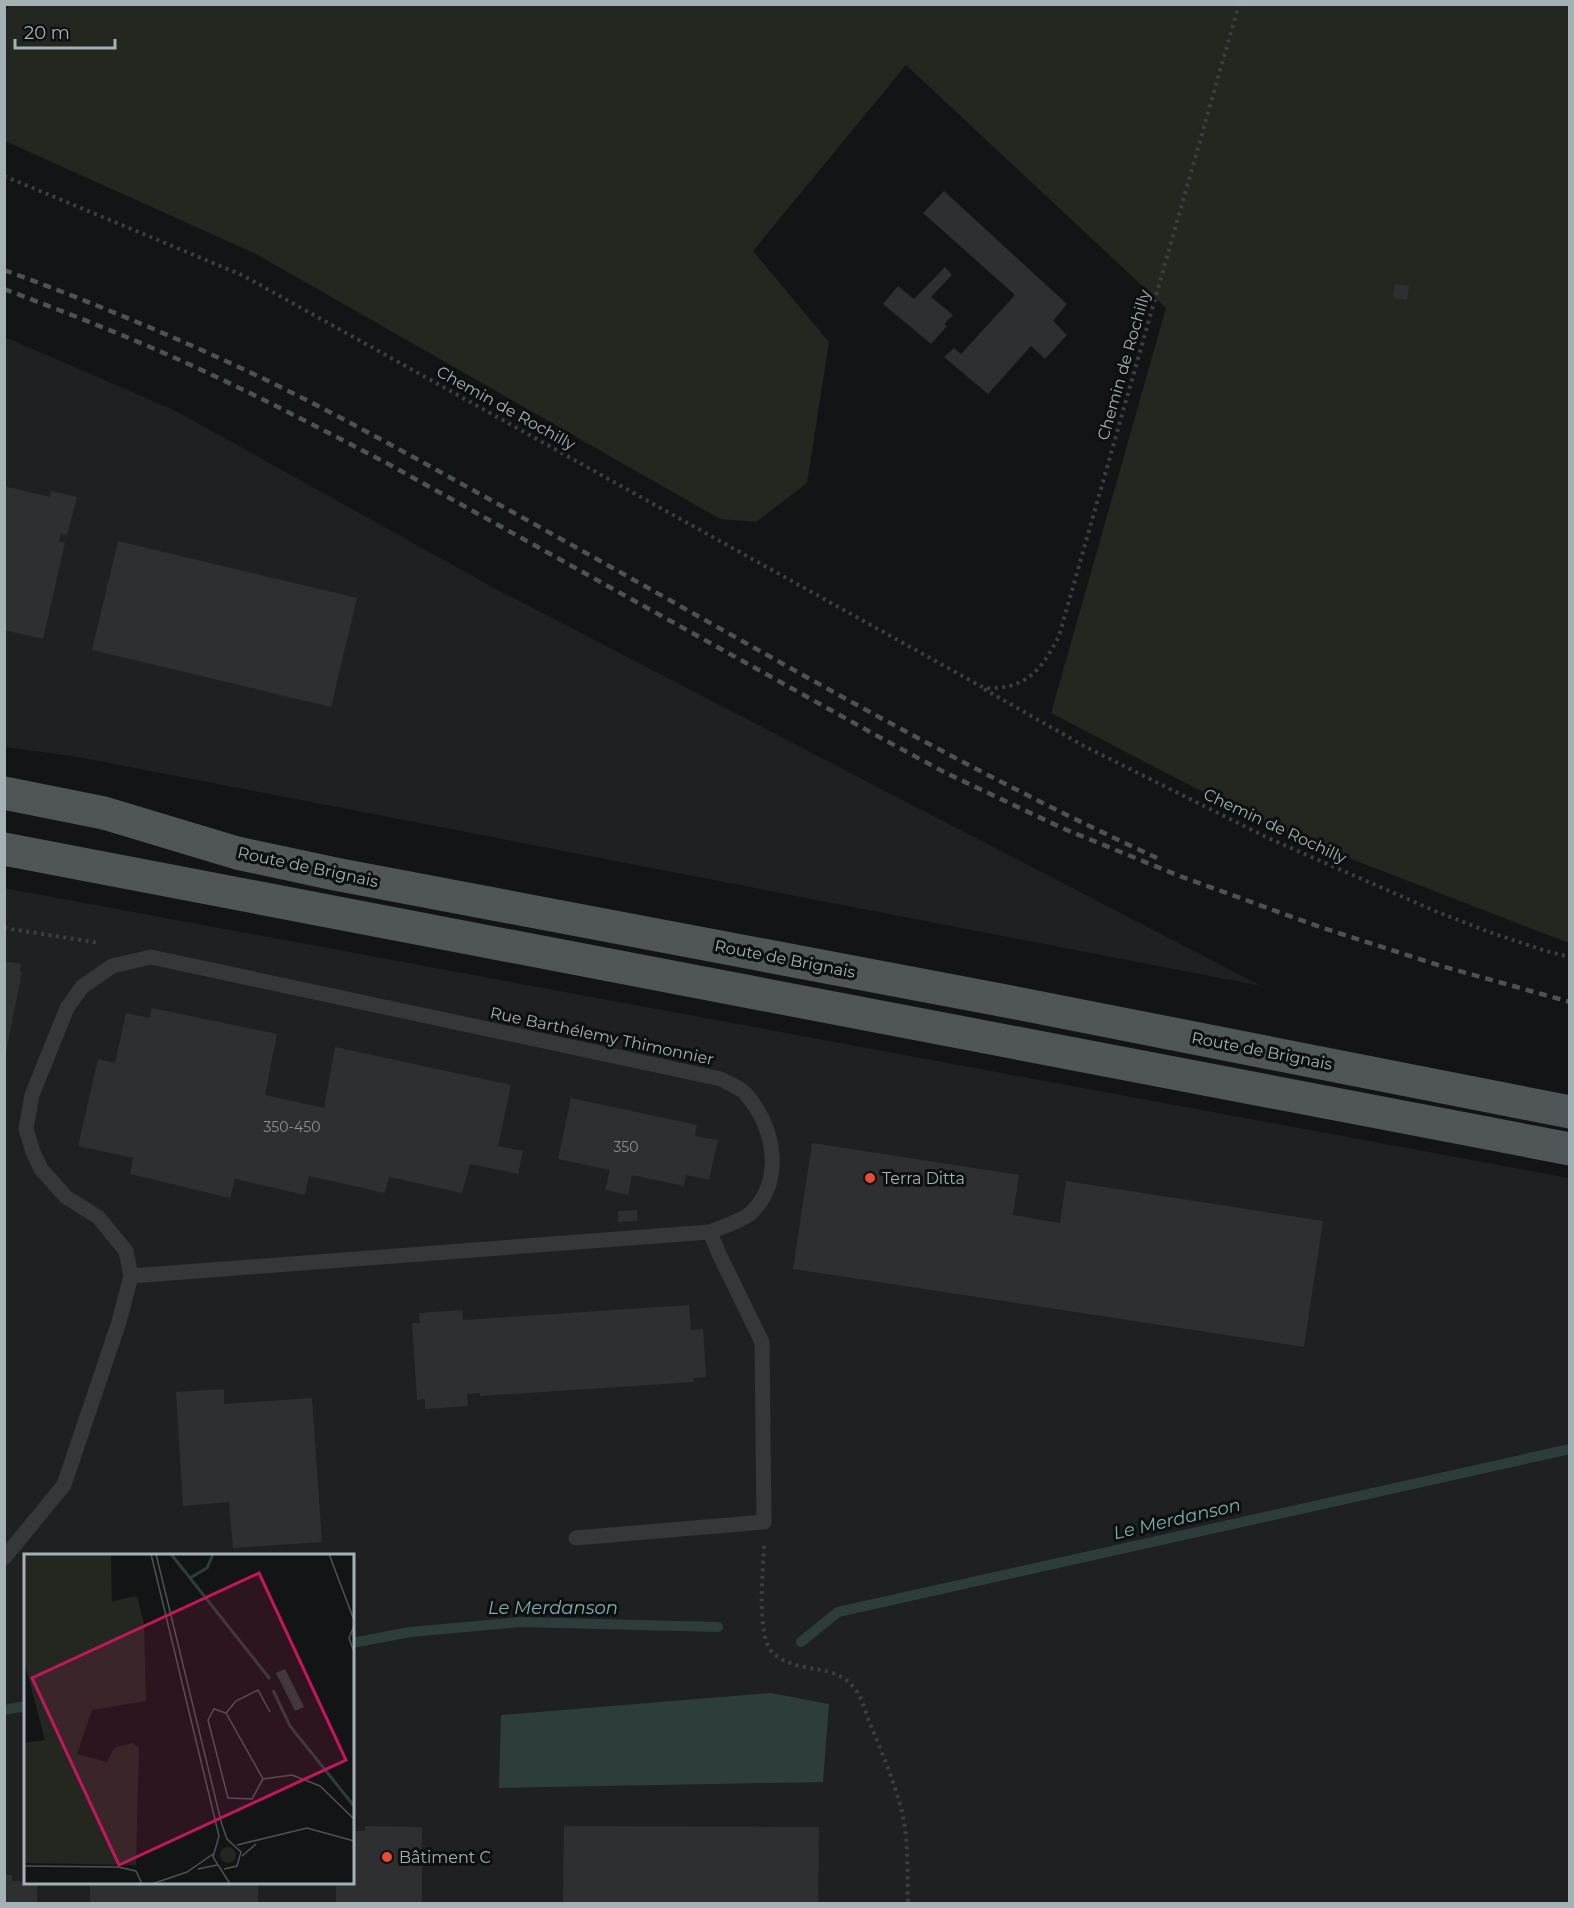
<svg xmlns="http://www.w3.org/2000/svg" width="1574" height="1908" viewBox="0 0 1574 1908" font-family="Montserrat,sans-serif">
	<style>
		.built { fill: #1f2022; fill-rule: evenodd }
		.green { fill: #23271f }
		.water { fill: #2d3d3b }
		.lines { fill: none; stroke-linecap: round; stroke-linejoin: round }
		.stream { stroke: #2d3d3b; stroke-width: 10 }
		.building { fill: #2e2f31 }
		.path { stroke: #3a3f40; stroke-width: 4; stroke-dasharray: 3 4.5; stroke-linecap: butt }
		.service { stroke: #34383a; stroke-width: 15 }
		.primary { stroke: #505658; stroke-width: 33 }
		.rail { stroke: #4d5354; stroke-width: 4.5; stroke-dasharray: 8 6; stroke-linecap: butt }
		.poi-dot { fill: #ea4b36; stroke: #0e0f10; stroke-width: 2 }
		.labels { text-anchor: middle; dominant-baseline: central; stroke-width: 6; stroke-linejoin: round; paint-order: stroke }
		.number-label { font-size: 14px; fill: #879194 }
		.street-label { font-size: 16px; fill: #a5b2b5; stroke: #0e0f10 }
		.poi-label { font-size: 16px; fill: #a5b2b5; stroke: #0e0f10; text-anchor: start }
		.water-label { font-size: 18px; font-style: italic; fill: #7dafab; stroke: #0e0f10 }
		.inset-river { fill: none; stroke: #2d3d3b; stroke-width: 3 }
		.inset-road { fill: none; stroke: #4d5355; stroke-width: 1.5 }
		.view { fill: #c2185b; fill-opacity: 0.15; stroke: #c2185b; stroke-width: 3 }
		.inset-edge { fill: none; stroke: #a5b2b5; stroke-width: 3 }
	</style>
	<rect width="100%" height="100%" fill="#131415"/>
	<g class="built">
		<path d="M 5,337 L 176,411 L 494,588 L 1261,986 L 78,757 L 5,747 Z"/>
		<path d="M 4,888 L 1569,1178 L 1569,1903 L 5,1903 ZM 26,1556 L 352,1556 L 352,1882 L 26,1882 Z"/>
	</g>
	<path class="green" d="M 9,5 L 1569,5 L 1569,943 L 1276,830 L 1051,713 L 1166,308 L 906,65 L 753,251 L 829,342 L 807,483 L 756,522 L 720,519 L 256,254 L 5,141 L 4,12 Z"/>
	<path class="water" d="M 771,1693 L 829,1704 L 823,1782 L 499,1788 L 501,1715 Z"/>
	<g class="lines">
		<g class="stream">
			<path d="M 801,1642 L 838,1612 L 1570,1449"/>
			<path d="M 352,1643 L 410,1632 L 520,1622 L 718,1627"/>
			<path d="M 4,1710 L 26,1706"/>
		</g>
	</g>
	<g class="building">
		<path d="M 944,191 L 1067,304 L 1053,321 L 1067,335 L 1045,359 L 1031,346 L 988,394 L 944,357 L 954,348 L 961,354 L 1015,295 L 923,213 Z"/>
		<path d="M 945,267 L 952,275 L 931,297 L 953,315 L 944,324 L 947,326 L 931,344 L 883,304 L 898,286 L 914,299 Z"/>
		<path d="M 1395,284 L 1409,286 L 1407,300 L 1393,298 Z"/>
		<path d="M 4,486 L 50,497 L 51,491 L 77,497 L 67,535 L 61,534 L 59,541 L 65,543 L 43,639 L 4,630 Z"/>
		<path d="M 118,541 L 357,598 L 331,707 L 92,650 Z"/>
		<path d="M 4,961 L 21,964 L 20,971 L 22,972 L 6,1052 Z"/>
		<path d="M 152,1008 L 277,1034 L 265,1095 L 324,1108 L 335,1047 L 511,1085 L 498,1146 L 523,1151 L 518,1174 L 470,1164 L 462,1193 L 389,1177 L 385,1193 L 309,1176 L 305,1195 L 235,1179 L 230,1198 L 130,1174 L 133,1158 L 78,1146 L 98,1059 L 115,1063 L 126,1013 L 149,1018 Z"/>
		<path d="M 571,1098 L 697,1125 L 695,1136 L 718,1140 L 709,1180 L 686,1175 L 684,1186 L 632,1175 L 628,1195 L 605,1190 L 610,1170 L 558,1159 Z"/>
		<path d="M 812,1143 L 1019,1175 L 1013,1215 L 1060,1223 L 1066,1181 L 1323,1221 L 1304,1347 L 793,1269 Z"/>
		<path d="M 637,1210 L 637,1221 L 618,1222 L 618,1211 Z"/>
		<path d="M 689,1305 L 691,1330 L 703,1329 L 706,1377 L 693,1378 L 694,1382 L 480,1396 L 480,1393 L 467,1394 L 468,1406 L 425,1409 L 425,1399 L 417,1400 L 412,1323 L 420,1323 L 419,1313 L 462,1310 L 463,1320 Z"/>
		<path d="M 224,1389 L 224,1404 L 312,1398 L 322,1542 L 233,1548 L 229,1502 L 183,1506 L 176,1392 Z"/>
		<path d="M 365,1826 L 422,1827 L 422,1904 L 336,1904 L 336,1882 L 352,1882 L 352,1831 L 365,1831 Z"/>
		<path d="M 564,1826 L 819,1827 L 818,1904 L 563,1904 Z"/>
		<path d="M 4,1875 L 12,1875 L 12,1881 L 37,1882 L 37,1904 L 4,1904 Z"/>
		<path d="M 90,1882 L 258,1883 L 258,1904 L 90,1904 Z"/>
	</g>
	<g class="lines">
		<g class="path">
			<path d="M 4,176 L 242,275 L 984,688 C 1025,690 1041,671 1059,636 L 1239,4"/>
			<path d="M 984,689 L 1084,746 L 1268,838 L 1435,911 L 1489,932 L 1546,951 L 1570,957"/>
			<path d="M 4,928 L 100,943"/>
			<path d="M 764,1546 C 763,1570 756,1638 773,1653 C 783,1663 802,1667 815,1669 C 830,1671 846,1676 855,1689 C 863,1699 866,1715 871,1726 C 882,1752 894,1782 901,1808 C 909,1838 907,1872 908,1904"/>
		</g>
		<g class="service">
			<path d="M 576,1538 L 764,1522 L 762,1342 L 719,1254 L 710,1232"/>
			<path d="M 4,1558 L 64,1485 L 119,1322 L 131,1276 L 126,1251 L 98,1217 L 66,1197 L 41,1169 L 33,1152 L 26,1129 L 32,1095 L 67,1008 L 82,987 L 112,966 L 151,957 L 721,1079 C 728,1083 739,1087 745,1093 C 774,1126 785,1178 752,1212 C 744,1220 722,1227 710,1232 L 131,1276"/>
		</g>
		<g class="primary">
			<path d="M 4,793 L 104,813 L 237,853 L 335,874 L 1011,1002 L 1570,1112"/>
			<path d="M 4,849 L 1570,1149"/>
		</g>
		<g class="rail">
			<path d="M 4,270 C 92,302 178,338 262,378 C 343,417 420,461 498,504 C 716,624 931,754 1157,858"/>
			<path d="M 4,289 C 73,315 142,342 208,373 C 270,402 331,434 392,466 L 881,738 L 946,773 L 1062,828 L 1177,875 L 1320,927 L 1438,965 L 1570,1002"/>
		</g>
	</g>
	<g class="poi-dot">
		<circle cx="870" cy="1178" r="6"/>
		<circle cx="387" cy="1857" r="6"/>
	</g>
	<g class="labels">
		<g class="number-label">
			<text x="292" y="1127">350-450</text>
			<text x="626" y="1147">350</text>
		</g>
		<g class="street-label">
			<text transform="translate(1124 365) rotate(-74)">Chemin de Rochilly</text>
			<text transform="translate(506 408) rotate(29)">Chemin de Rochilly</text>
			<text transform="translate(1275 826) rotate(25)">Chemin de Rochilly</text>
			<text transform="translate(308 867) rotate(12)">Route de Brignais</text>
			<text transform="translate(785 959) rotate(11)">Route de Brignais</text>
			<text transform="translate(602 1036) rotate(12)">Rue Barthélemy Thimonnier</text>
			<text transform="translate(1262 1051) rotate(11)">Route de Brignais</text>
		</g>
		<g class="poi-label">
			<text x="882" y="1178">Terra Ditta</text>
			<text x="399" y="1857">Bâtiment C</text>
		</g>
		<g class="water-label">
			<text transform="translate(1177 1519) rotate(-13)">Le Merdanson</text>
			<text x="553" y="1608">Le Merdanson</text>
		</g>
	</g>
	<g transform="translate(24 1554)">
		<rect width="330" height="330" fill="#131415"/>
		<path d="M 0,0 L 87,0 L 88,47 L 113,42 L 120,69 L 122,147 L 68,156 L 53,200 L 83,208 L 90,194 L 108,189 L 115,193 L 112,311 L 0,309 L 0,189 L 21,186 L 0,106 ZM196 301a8 8 0 1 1 16 0a8 8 0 1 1-16 0Z" fill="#23271f"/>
		<path d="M 261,115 L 280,153 L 271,157 L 252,119 Z" fill="#2d3d3b"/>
		<path class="inset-river" d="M 147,0 L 246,125M 166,24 L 183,14 L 189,0M 249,136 L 266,172 L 330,252"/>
		<path class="inset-road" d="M 127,0 L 195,282 L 189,303 L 206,330M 132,0 L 198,271 L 203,285 L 217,298 L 213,312 L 200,315M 305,0 L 330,66M 330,72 L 325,84 L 330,98M 202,159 L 212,147 L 234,136 L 246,158M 239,225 L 202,159 L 190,155 L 184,166 L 204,244 L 228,245 L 239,225 L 268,221 L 296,232 L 330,265M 213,291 L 283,274 L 330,287M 218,302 L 232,290M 0,312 L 94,313 L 112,317 L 118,330M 174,315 L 193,311M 128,330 L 163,318 L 189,300"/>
		<path class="view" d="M 235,19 L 322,206 L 95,311 L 8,124 Z"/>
		<rect width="330" height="330" class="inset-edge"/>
	</g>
	<rect width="1574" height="1908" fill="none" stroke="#a5b2b5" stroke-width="12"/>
	<path d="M15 39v9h100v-9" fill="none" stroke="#a5b2b5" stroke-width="3"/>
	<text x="24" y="39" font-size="18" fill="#a5b2b5" stroke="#0e0f10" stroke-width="4.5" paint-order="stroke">20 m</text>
</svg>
